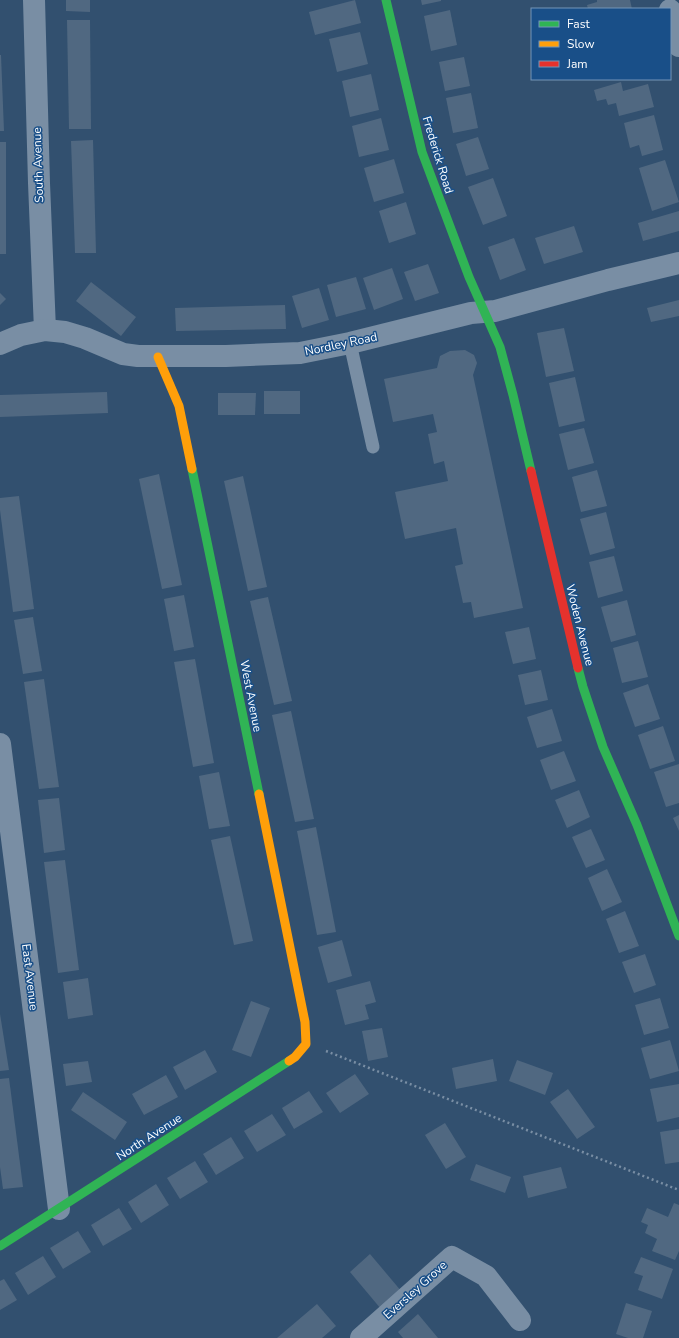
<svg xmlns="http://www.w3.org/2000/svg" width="679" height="1338" viewBox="0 0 679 1338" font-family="'Nunito Sans',sans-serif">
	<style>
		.building { fill: #506881 }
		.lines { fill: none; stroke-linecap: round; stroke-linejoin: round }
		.path { stroke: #798ea4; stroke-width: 2.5; stroke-dasharray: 2 3; stroke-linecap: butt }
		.lane { stroke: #798ea4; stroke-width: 13 }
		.street { stroke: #798ea4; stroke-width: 22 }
		.fast { stroke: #30b455; stroke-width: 9 }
		.slow { stroke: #ff9f0a; stroke-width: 9 }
		.jam { stroke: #e5322d; stroke-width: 9 }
		.labels { text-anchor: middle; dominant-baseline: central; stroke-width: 3; stroke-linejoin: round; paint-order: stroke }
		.street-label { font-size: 12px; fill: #fff; stroke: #194f88 }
	</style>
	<rect width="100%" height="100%" fill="#32506f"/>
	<g class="building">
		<path d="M 66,0 L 90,0 L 90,12 L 66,11 Z"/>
		<path d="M 355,0 L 361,23 L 315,35 L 309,12 Z"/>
		<path d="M 421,0 L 441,0 L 441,1 L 422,5 Z"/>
		<path d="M 597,0 L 630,0 L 632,9 L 588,9 L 587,5 L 597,2 Z"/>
		<path d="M 450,10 L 457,45 L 431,51 L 424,16 Z"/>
		<path d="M 67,20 L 90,20 L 91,129 L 69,129 Z"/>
		<path d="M 360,32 L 368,64 L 337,72 L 329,39 Z"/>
		<path d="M 0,55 L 1,55 L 4,131 L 0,131 Z"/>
		<path d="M 464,57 L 470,86 L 445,91 L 439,62 Z"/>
		<path d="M 371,74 L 379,110 L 350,117 L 342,81 Z"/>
		<path d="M 621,82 L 623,91 L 648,84 L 654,107 L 619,116 L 616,103 L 608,105 L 606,99 L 597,101 L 594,90 Z"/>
		<path d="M 471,93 L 478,128 L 453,133 L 446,98 Z"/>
		<path d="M 654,115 L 663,150 L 642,156 L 639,145 L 630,148 L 624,123 Z"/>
		<path d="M 381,118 L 389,150 L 359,157 L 352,126 Z"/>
		<path d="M 478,137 L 489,169 L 466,176 L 456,144 Z"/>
		<path d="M 93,140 L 96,253 L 75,253 L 71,141 Z"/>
		<rect x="0" y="142" width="6" height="112"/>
		<path d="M 394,159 L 404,193 L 374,202 L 364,168 Z"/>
		<path d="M 665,160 L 679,202 L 652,211 L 639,168 Z"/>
		<path d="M 493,178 L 507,216 L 483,225 L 468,187 Z"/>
		<path d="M 406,202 L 416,234 L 389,243 L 379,211 Z"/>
		<path d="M 679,211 L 679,231 L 643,241 L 638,223 Z"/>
		<path d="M 574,226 L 583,252 L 544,264 L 535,238 Z"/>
		<path d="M 514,238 L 526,270 L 500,280 L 488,247 Z"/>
		<path d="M 428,264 L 439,293 L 415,301 L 404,272 Z"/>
		<path d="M 392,268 L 403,299 L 374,310 L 363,278 Z"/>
		<path d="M 356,277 L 366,309 L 336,317 L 327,285 Z"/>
		<path d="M 91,282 L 136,317 L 121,336 L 76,301 Z"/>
		<path d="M 319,288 L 329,320 L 302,328 L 292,296 Z"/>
		<path d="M 0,293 L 6,299 L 0,305 Z"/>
		<path d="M 679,300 L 679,316 L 651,322 L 647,308 Z"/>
		<path d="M 285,305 L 286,329 L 176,331 L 175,308 Z"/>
		<path d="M 564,328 L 574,371 L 546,377 L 537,333 Z"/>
		<path d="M 465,350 L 474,355 L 477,363 L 473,375 L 523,608 L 474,618 L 471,602 L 463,603 L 455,566 L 463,564 L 456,528 L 405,539 L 395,492 L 448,481 L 444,461 L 434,464 L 428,434 L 437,432 L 433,414 L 393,422 L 384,379 L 437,368 L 440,356 L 450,351 Z"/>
		<path d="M 575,377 L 585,421 L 559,427 L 549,383 Z"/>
		<rect x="264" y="391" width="36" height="23"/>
		<path d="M 107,392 L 108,413 L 0,417 L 0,395 Z"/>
		<path d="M 218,393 L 256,393 L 255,415 L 218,415 Z"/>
		<path d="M 584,428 L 594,463 L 568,470 L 559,434 Z"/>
		<path d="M 597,470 L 607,506 L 581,512 L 572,477 Z"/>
		<path d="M 159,474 L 182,585 L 162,589 L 139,479 Z"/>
		<path d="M 243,476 L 267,587 L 248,591 L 224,481 Z"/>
		<path d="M 19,496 L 34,609 L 13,612 L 0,510 L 0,498 Z"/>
		<path d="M 606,512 L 615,548 L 590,555 L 580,519 Z"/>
		<path d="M 614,556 L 623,591 L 598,598 L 589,562 Z"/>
		<path d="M 184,595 L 194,647 L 174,651 L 164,599 Z"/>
		<path d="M 268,597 L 292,701 L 274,705 L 250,601 Z"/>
		<path d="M 627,600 L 636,635 L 611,642 L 601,607 Z"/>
		<path d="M 33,617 L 42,671 L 23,674 L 14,620 Z"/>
		<path d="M 529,627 L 536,659 L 513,664 L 505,632 Z"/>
		<path d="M 638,641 L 648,677 L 622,683 L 613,648 Z"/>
		<path d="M 195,659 L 214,763 L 193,767 L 174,662 Z"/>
		<path d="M 541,670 L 548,700 L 525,705 L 518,675 Z"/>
		<path d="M 44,679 L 59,787 L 39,789 L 24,682 Z"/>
		<path d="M 648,684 L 660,719 L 635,727 L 623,693 Z"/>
		<path d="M 552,709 L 562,741 L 537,748 L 527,717 Z"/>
		<path d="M 291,711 L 314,819 L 295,822 L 272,715 Z"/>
		<path d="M 663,726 L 675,761 L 650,769 L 638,735 Z"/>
		<path d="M 564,751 L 576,781 L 551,790 L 540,760 Z"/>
		<path d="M 679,764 L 679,803 L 666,807 L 654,772 Z"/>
		<path d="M 219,772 L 230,826 L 209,829 L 199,776 Z"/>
		<path d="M 579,790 L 590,817 L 567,828 L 555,800 Z"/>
		<path d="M 59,798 L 65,850 L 44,853 L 38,800 Z"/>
		<path d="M 679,815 L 679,831 L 673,818 Z"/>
		<path d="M 316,827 L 336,932 L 317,935 L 297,831 Z"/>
		<path d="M 591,829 L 605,860 L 586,868 L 572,837 Z"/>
		<path d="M 230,836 L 253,941 L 234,945 L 211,840 Z"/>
		<path d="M 65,860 L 79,970 L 58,973 L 44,862 Z"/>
		<path d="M 607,869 L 622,902 L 602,911 L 588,878 Z"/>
		<path d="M 625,911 L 639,946 L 619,953 L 606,919 Z"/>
		<path d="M 342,940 L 352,976 L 328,983 L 318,947 Z"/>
		<path d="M 645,954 L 656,985 L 634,993 L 622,962 Z"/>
		<path d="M 88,978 L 93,1015 L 68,1019 L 63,982 Z"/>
		<path d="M 370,981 L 376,1002 L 365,1005 L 369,1019 L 345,1025 L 336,990 Z"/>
		<path d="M 660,998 L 669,1028 L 644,1035 L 635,1005 Z"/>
		<path d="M 251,1001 L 270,1008 L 251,1057 L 232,1050 Z"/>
		<path d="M 0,1014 L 9,1070 L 0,1071 Z"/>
		<path d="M 382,1028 L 388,1057 L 368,1061 L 362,1031 Z"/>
		<path d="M 670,1040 L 679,1071 L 650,1079 L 641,1048 Z"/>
		<path d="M 205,1050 L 217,1072 L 185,1090 L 173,1067 Z"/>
		<path d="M 493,1059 L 497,1081 L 456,1089 L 452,1068 Z"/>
		<path d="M 517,1060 L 553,1073 L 545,1095 L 509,1081 Z"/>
		<path d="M 88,1061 L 92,1082 L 66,1086 L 63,1064 Z"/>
		<path d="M 355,1074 L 369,1094 L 340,1113 L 326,1093 Z"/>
		<path d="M 166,1075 L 178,1097 L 144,1115 L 132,1094 Z"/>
		<path d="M 9,1078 L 23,1187 L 3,1189 L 0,1167 L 0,1079 Z"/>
		<path d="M 679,1084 L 679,1117 L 657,1122 L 650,1089 Z"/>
		<path d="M 568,1089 L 595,1127 L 577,1139 L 550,1102 Z"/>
		<path d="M 309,1091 L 323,1112 L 294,1129 L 282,1108 Z"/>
		<path d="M 83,1092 L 127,1122 L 115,1140 L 71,1110 Z"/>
		<path d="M 272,1114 L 286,1135 L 257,1152 L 244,1131 Z"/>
		<path d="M 445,1123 L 466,1157 L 446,1169 L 425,1135 Z"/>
		<path d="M 679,1129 L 679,1162 L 665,1164 L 660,1132 Z"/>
		<path d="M 231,1137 L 244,1158 L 216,1175 L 203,1154 Z"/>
		<path d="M 195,1161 L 208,1182 L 180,1199 L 167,1178 Z"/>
		<path d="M 476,1164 L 511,1177 L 505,1193 L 470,1180 Z"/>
		<path d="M 561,1167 L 567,1188 L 528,1198 L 523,1176 Z"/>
		<path d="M 156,1184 L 169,1205 L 141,1223 L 128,1202 Z"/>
		<path d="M 674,1203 L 679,1205 L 679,1251 L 675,1260 L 652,1251 L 657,1239 L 645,1233 L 648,1225 L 641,1222 L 647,1208 L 668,1217 Z"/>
		<path d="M 119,1208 L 132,1229 L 103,1246 L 91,1225 Z"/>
		<path d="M 78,1231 L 91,1252 L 63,1269 L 50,1248 Z"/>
		<path d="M 370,1254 L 402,1292 L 381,1309 L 350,1272 Z"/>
		<path d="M 43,1256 L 56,1277 L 28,1295 L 15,1273 Z"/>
		<path d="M 641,1257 L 673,1269 L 662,1299 L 638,1290 L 643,1276 L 634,1273 Z"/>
		<path d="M 4,1279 L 17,1300 L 0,1310 L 0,1281 Z"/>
		<path d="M 626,1303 L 652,1311 L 643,1338 L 628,1338 L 616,1334 Z"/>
		<path d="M 317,1304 L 336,1326 L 322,1338 L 277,1338 Z"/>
		<path d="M 418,1314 L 438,1338 L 403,1338 L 398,1332 Z"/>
	</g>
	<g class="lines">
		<path class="path" d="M 326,1051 L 679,1190"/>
		<path class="lane" d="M 350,343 L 373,447"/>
		<g class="street">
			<path d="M 34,0 L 39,183 L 45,330"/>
			<path d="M 670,10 L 679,46"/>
			<path d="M 0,344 L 21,335 L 45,330 L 65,332 L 85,338 L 123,354 L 138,356 L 226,356 L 300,353 L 350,343 L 471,313 L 495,311 L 608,280 L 679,263"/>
			<path d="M 0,744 L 59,1209"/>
			<path d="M 361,1338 L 452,1257 L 486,1276 L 520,1320"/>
		</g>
		<g class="fast">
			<path d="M 386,0 L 422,152 L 469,277 L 500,347 L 513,395 L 531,471"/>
			<path d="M 192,469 L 259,794"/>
			<path d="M 578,668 L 583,687 L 603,747 L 637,825 L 679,936"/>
			<path d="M 0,1246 L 289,1061"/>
		</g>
		<g class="slow">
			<path d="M 158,357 L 179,406 L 192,469"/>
			<path d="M 259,794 L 305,1022 L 306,1044 L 295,1057 L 289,1061"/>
		</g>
		<path class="jam" d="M 531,471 L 578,668"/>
	</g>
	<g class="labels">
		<g class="street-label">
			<text transform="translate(438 155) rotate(73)">Frederick Road</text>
			<text transform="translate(38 165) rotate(-92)">South Avenue</text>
			<text transform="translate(341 344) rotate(-12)">Nordley Road</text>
			<text transform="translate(580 625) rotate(76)">Woden Avenue</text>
			<text transform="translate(251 696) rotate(79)">West Avenue</text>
			<text transform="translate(30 977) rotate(83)">East Avenue</text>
			<text transform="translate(149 1137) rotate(-33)">North Avenue</text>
			<text transform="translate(415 1290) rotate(-42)">Eversley Grove</text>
		</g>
	</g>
	<rect x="531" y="8" width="140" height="72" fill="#194f88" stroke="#7595b8"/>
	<rect x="539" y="21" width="20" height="6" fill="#30b455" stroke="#7595b8"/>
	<text x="567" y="28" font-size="12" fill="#ffffff">Fast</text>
	<rect x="539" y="41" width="20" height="6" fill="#ff9f0a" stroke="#7595b8"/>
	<text x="567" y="48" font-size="12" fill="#ffffff">Slow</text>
	<rect x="539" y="61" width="20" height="6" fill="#e5322d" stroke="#7595b8"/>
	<text x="567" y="68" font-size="12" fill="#ffffff">Jam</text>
</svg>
